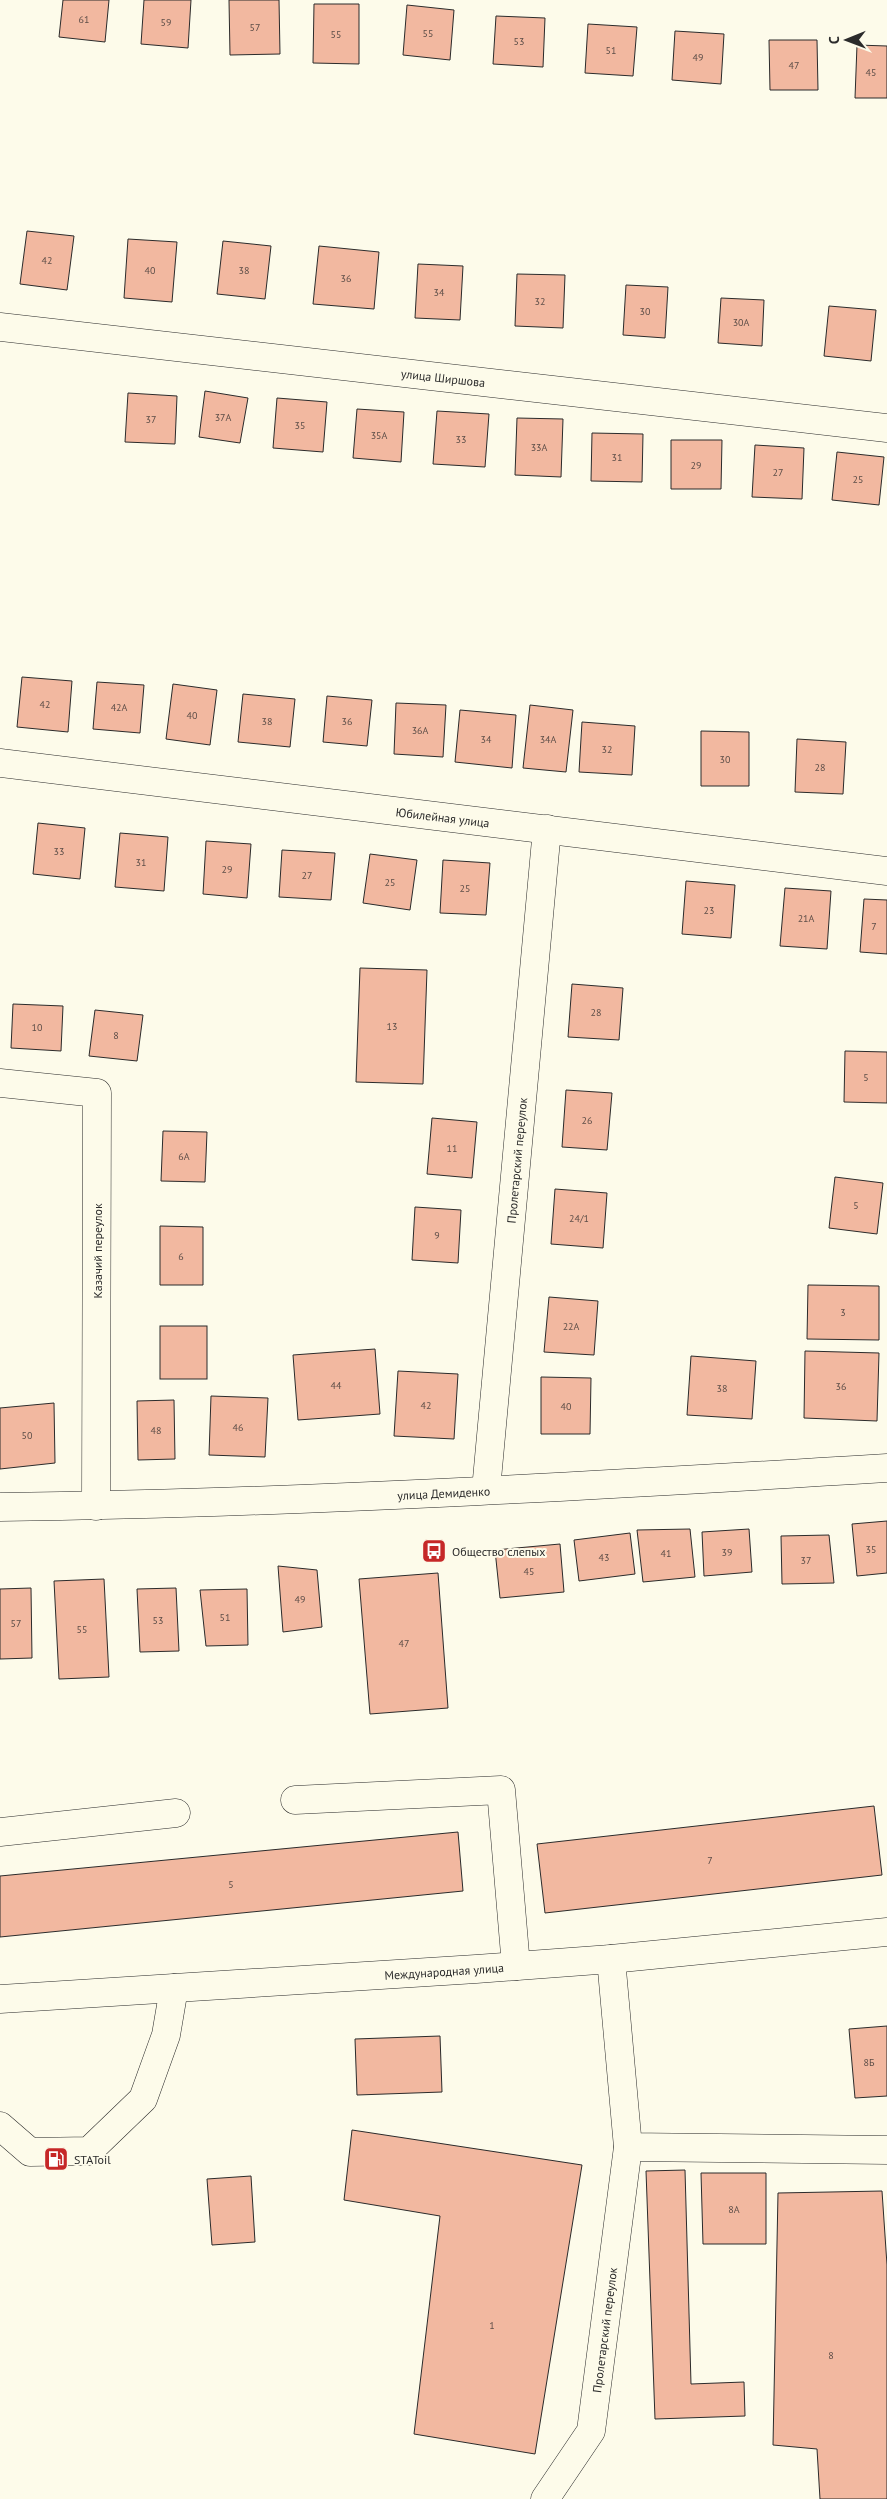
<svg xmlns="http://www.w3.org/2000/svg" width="887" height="2499" viewBox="0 0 887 2499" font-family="'PT Sans',sans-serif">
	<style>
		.building { fill: #f2b8a0; stroke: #2b2b2b }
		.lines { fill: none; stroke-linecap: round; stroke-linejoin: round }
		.minor-casing { stroke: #2b2b2b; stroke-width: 29 }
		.major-casing { stroke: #2b2b2b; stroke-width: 29 }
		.minor { stroke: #fdfbea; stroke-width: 28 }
		.major { stroke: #fdfbea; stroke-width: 28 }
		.labels { text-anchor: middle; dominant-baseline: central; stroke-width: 4; stroke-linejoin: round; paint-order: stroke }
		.number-label { font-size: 10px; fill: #5d4e48 }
		.street-label { font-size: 12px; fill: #2b2b2b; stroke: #fdfbea }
		.poi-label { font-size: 12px; fill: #2b2b2b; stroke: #fdfbea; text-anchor: start }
	</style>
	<rect width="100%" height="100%" fill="#fdfbea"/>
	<g class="building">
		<path d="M 63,0 L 109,0 L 105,42 L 59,37 Z"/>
		<path d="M 144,0 L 191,0 L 188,48 L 141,44 Z"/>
		<path d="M 229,0 L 279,0 L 280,54 L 230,55 Z"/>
		<path d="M 314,4 L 359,4 L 359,64 L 313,63 Z"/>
		<path d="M 407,5 L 454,10 L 450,60 L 403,55 Z"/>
		<path d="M 496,16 L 545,18 L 543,67 L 493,64 Z"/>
		<path d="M 588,24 L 637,27 L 633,76 L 585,73 Z"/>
		<path d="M 675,31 L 724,34 L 721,84 L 672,80 Z"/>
		<path d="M 769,40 L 817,40 L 818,90 L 770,90 Z"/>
		<path d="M 857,45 L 887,46 L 887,98 L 855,98 Z"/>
		<path d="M 27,231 L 74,236 L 67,290 L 20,284 Z"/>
		<path d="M 128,239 L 177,242 L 172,302 L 124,298 Z"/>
		<path d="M 223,241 L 271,246 L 265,299 L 217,294 Z"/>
		<path d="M 319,246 L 379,252 L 374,309 L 313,304 Z"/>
		<path d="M 418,264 L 463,266 L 460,320 L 415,318 Z"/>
		<path d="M 517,274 L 565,275 L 563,328 L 515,326 Z"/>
		<path d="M 626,285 L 668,287 L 665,338 L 623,335 Z"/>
		<path d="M 721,298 L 764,300 L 762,346 L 718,343 Z"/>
		<path d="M 829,306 L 876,310 L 871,361 L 824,356 Z"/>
		<path d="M 205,391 L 248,398 L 240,443 L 199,437 Z"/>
		<path d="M 128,393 L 177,396 L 175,444 L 125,442 Z"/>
		<path d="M 277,398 L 327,402 L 323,452 L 273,448 Z"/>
		<path d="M 357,409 L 404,412 L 401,462 L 353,458 Z"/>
		<path d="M 437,411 L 489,414 L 485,467 L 433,464 Z"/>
		<path d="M 517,418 L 563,419 L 561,477 L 515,475 Z"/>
		<path d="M 592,433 L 643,434 L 642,482 L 591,481 Z"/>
		<path d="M 671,440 L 722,440 L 721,489 L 671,489 Z"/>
		<path d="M 755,445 L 804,448 L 802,499 L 752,497 Z"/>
		<path d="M 837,452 L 884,457 L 879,505 L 832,500 Z"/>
		<path d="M 22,677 L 72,681 L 68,732 L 17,727 Z"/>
		<path d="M 97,682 L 144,685 L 140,733 L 93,729 Z"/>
		<path d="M 173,684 L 217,690 L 210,745 L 166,739 Z"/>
		<path d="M 243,694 L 295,699 L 290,747 L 238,742 Z"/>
		<path d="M 327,696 L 372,700 L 367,746 L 323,742 Z"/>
		<path d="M 396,703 L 446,705 L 443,757 L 394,754 Z"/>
		<path d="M 530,705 L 573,710 L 566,772 L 523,768 Z"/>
		<path d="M 460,710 L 516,715 L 512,768 L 455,762 Z"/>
		<path d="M 582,722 L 635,726 L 632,775 L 579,772 Z"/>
		<path d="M 701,731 L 749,732 L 749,786 L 701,786 Z"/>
		<path d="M 797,739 L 846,742 L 843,794 L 795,792 Z"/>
		<path d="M 38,823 L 85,828 L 80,879 L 33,874 Z"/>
		<path d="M 120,833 L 168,837 L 164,891 L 115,887 Z"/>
		<path d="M 206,841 L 251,844 L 247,898 L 203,894 Z"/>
		<path d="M 282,850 L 335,853 L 331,900 L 279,897 Z"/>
		<path d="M 370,854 L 417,860 L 410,910 L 363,903 Z"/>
		<path d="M 443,860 L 490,863 L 486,915 L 440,913 Z"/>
		<path d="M 686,881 L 735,885 L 731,938 L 682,934 Z"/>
		<path d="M 785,888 L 831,891 L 827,949 L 780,946 Z"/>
		<path d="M 864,899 L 887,900 L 887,954 L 860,952 Z"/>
		<path d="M 360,968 L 427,970 L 423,1084 L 356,1082 Z"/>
		<path d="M 572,984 L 623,988 L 619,1040 L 568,1037 Z"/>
		<path d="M 13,1004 L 63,1006 L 61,1051 L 11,1048 Z"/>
		<path d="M 95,1010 L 143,1015 L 137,1061 L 89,1056 Z"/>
		<path d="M 845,1051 L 887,1052 L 887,1103 L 844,1102 Z"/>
		<path d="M 566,1090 L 612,1093 L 607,1150 L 562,1147 Z"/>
		<path d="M 432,1118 L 477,1122 L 472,1178 L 427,1174 Z"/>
		<path d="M 163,1131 L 207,1132 L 205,1182 L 161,1181 Z"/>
		<path d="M 835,1177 L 883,1183 L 877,1234 L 829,1228 Z"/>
		<path d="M 555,1189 L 607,1193 L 603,1248 L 551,1244 Z"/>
		<path d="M 415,1207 L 461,1210 L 458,1263 L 412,1260 Z"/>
		<path d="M 160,1226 L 203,1227 L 203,1285 L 160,1285 Z"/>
		<path d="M 808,1285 L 879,1286 L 879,1340 L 807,1339 Z"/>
		<path d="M 549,1297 L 598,1301 L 594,1355 L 544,1352 Z"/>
		<rect x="160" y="1326" width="47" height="53"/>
		<path d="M 375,1349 L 380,1414 L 298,1420 L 293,1355 Z"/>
		<path d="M 805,1351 L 879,1353 L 877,1421 L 804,1418 Z"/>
		<path d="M 691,1356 L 756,1361 L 752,1419 L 687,1415 Z"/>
		<path d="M 398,1371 L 458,1374 L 454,1439 L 394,1436 Z"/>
		<path d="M 541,1377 L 591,1378 L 590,1434 L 541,1434 Z"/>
		<path d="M 211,1396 L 268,1398 L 265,1457 L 209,1455 Z"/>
		<path d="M 174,1400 L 175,1459 L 138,1460 L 137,1401 Z"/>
		<path d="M 54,1403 L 55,1463 L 0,1469 L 0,1408 Z"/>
		<path d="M 887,1521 L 887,1573 L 857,1576 L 852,1524 Z"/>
		<path d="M 690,1529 L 695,1577 L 643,1582 L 637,1530 Z"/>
		<path d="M 749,1529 L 752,1572 L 704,1576 L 702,1532 Z"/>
		<path d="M 630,1533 L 635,1574 L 579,1581 L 574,1540 Z"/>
		<path d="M 829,1535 L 834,1583 L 782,1584 L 781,1536 Z"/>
		<path d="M 560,1544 L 564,1592 L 500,1598 L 495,1550 Z"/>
		<path d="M 278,1566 L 317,1570 L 322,1627 L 283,1632 Z"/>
		<path d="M 438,1573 L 448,1708 L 370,1714 L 359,1579 Z"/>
		<path d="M 104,1579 L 109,1677 L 59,1679 L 54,1581 Z"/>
		<path d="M 31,1588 L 32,1658 L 0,1659 L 0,1589 Z"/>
		<path d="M 176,1588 L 179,1651 L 140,1652 L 137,1589 Z"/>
		<path d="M 247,1589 L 248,1645 L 206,1646 L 200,1590 Z"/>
		<path d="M 874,1806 L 882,1875 L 545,1913 L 537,1844 Z"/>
		<path d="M 458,1832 L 463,1891 L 0,1937 L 0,1876 Z"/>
		<path d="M 887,2026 L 887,2096 L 855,2098 L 849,2029 Z"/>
		<path d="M 440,2036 L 442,2092 L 357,2095 L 355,2039 Z"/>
		<path d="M 352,2130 L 582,2165 L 535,2454 L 414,2434 L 440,2216 L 344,2200 Z"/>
		<path d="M 685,2170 L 691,2384 L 744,2382 L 745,2416 L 655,2419 L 646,2171 Z"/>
		<path d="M 701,2173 L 766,2173 L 766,2244 L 703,2244 Z"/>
		<path d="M 251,2176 L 255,2242 L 212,2245 L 207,2179 Z"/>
		<path d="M 882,2191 L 887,2265 L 887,2499 L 820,2499 L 817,2449 L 773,2445 L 778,2193 Z"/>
	</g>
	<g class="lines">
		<defs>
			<g id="minor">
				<path id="s1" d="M 0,327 L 887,428"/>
				<path id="s2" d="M 0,763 L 887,871"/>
				<path d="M 0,1083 L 97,1093 L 96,1506"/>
				<path id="s3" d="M 486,1490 L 547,829"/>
				<path d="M 295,1800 L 501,1790 L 516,1966"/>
				<path d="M 0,1832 L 176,1813"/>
				<path d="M 611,1959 L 628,2147 L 887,2150"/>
				<path id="s4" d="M 0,1999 L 476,1969 L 611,1959 L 887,1932"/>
				<path d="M 0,2126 L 30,2152 L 89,2151 L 143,2099 L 166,2035 L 174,1988"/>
				<path id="s5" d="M 545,2499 L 591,2431 L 628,2147"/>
			</g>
			<g id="major">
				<path id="s6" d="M 0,1507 C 296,1503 592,1486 887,1468"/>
			</g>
		</defs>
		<use href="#minor" class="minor-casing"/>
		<use href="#major" class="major-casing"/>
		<use href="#minor" class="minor"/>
		<use href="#major" class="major"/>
	</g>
	<defs>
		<symbol id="bus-square" viewBox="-11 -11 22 22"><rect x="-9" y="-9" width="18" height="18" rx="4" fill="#c62828" stroke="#fdfbea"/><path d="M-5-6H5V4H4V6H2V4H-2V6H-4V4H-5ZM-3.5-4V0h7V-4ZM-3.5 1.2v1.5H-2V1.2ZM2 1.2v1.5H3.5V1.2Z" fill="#fff"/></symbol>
		<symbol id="fuel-square" viewBox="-11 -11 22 22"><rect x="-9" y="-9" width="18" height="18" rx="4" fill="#c62828" stroke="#fdfbea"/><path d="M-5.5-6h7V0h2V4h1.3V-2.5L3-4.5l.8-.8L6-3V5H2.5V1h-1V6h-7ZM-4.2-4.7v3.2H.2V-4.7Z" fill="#fff"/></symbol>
	</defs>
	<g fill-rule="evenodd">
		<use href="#bus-square" x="420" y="1537" width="28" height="28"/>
		<use href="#fuel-square" x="42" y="2145" width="28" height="28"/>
	</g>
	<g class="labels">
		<g class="number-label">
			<text x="84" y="19">61</text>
			<text x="166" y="22">59</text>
			<text x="255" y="27">57</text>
			<text x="428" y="33">55</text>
			<text x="336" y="34">55</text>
			<text x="519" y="41">53</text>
			<text x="611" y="50">51</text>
			<text x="698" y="57">49</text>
			<text x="794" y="65">47</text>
			<text x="871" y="72">45</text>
			<text x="47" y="260">42</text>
			<text x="150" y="270">40</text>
			<text x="244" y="270">38</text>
			<text x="346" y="278">36</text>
			<text x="439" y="292">34</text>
			<text x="540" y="301">32</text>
			<text x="645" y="311">30</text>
			<text x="741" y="322">30А</text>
			<text x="223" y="417">37А</text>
			<text x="151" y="419">37</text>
			<text x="300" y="425">35</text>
			<text x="379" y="435">35А</text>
			<text x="461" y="439">33</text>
			<text x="539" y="447">33А</text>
			<text x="617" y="457">31</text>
			<text x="696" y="465">29</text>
			<text x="778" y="472">27</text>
			<text x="858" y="479">25</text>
			<text x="45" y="704">42</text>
			<text x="119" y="707">42А</text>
			<text x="192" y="715">40</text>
			<text x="267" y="721">38</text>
			<text x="347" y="721">36</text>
			<text x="420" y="730">36А</text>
			<text x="486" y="739">34</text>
			<text x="548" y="739">34А</text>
			<text x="607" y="749">32</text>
			<text x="725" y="759">30</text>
			<text x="820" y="767">28</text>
			<text x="59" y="851">33</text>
			<text x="141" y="862">31</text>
			<text x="227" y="869">29</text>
			<text x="307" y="875">27</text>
			<text x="390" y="882">25</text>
			<text x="465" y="888">25</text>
			<text x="709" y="910">23</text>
			<text x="806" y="918">21А</text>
			<text x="874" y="926">7</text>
			<text x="596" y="1012">28</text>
			<text x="392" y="1026">13</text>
			<text x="37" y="1027">10</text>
			<text x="116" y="1035">8</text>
			<text x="866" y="1077">5</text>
			<text x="587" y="1120">26</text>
			<text x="452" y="1148">11</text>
			<text x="184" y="1156">6А</text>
			<text x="856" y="1205">5</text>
			<text x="579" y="1218">24/1</text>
			<text x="437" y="1235">9</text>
			<text x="181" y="1256">6</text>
			<text x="843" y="1312">3</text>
			<text x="571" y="1326">22А</text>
			<text x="336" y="1385">44</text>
			<text x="841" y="1386">36</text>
			<text x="722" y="1388">38</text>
			<text x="426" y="1405">42</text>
			<text x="566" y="1406">40</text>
			<text x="238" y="1427">46</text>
			<text x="156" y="1430">48</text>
			<text x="27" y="1435">50</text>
			<text x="871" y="1549">35</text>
			<text x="727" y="1552">39</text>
			<text x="666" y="1553">41</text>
			<text x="604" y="1557">43</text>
			<text x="806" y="1560">37</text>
			<text x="529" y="1571">45</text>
			<text x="300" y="1599">49</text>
			<text x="225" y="1617">51</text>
			<text x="158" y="1620">53</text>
			<text x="16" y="1623">57</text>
			<text x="82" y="1629">55</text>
			<text x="404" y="1643">47</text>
			<text x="710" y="1860">7</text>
			<text x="231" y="1884">5</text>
			<text x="869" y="2062">8Б</text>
			<text x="734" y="2209">8А</text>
			<text x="492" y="2325">1</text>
			<text x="831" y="2355">8</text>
		</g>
		<g class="street-label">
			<text stroke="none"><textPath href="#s1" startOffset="446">улица Ширшова</textPath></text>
			<text stroke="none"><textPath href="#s2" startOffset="446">Юбилейная улица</textPath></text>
			<text stroke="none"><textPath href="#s3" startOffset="331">Пролетарский переулок</textPath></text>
			<text transform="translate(97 1251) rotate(-90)">Казачий переулок</text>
			<text stroke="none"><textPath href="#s6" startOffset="444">улица Демиденко</textPath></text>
			<text stroke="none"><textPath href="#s4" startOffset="445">Международная улица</textPath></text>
			<text stroke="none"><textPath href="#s5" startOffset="184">Пролетарский переулок</textPath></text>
		</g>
		<g class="poi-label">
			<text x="452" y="1551">Общество слепых</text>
			<text x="74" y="2159">STAToil</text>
		</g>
	</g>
	<g transform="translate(847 40) rotate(269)" stroke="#fdfbea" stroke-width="4" paint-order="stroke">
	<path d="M0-4L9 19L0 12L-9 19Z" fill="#2b2b2b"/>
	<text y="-8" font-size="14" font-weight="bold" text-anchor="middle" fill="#2b2b2b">С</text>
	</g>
</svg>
